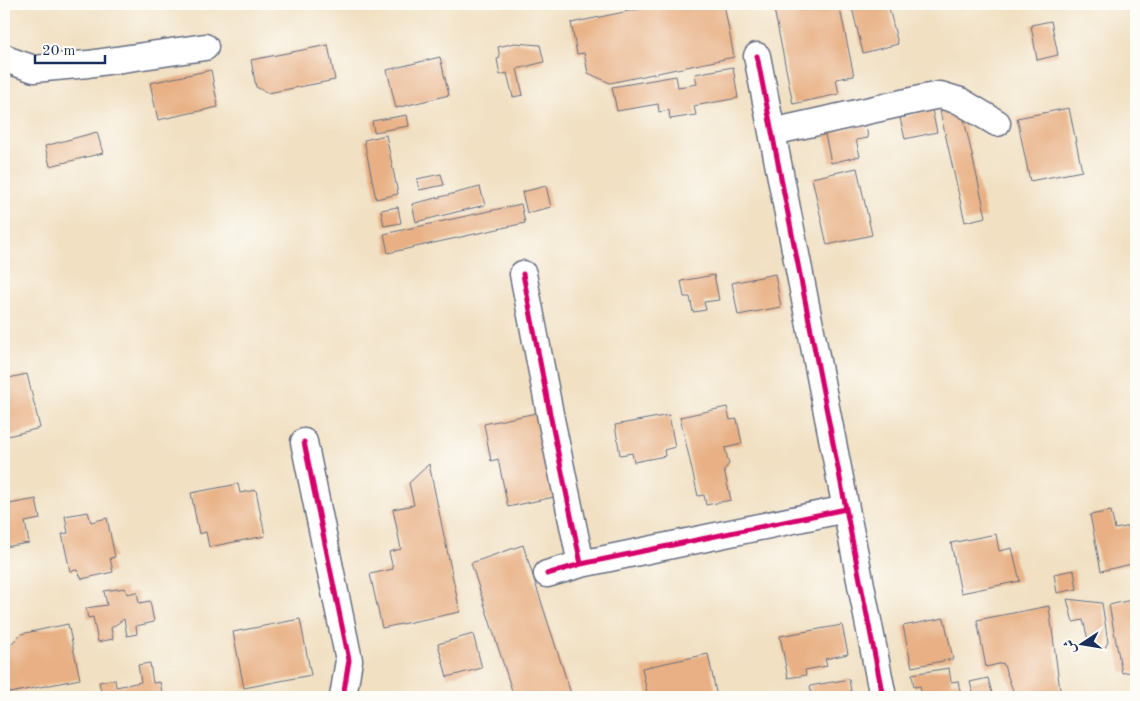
<svg xmlns="http://www.w3.org/2000/svg" width="1140" height="701" viewBox="0 0 1140 701" font-family="'Old Standard TT',Amiri,serif">
	<rect width="100%" height="100%" fill="#fdfcf7"/>
	<filter id="ink" filterUnits="userSpaceOnUse"><feTurbulence type="fractalNoise" baseFrequency=".02" numOctaves="2"/><feDisplacementMap in="SourceGraphic" scale="10" xChannelSelector="R" yChannelSelector="G"/><feConvolveMatrix kernelMatrix="1 2 1 2 8 2 1 2 1" color-interpolation-filters="sRGB"/></filter>
	<filter id="wash" filterUnits="userSpaceOnUse"><feTurbulence type="fractalNoise" baseFrequency=".0096" numOctaves="4" result="noise"/><feDisplacementMap in="SourceGraphic" scale="20" xChannelSelector="R" yChannelSelector="G"/><feGaussianBlur stdDeviation="1.12" result="paint"/><feColorMatrix in="noise" values="0 0 0 0 0 0 0 0 0 0 0 0 0 0 0 0 0 1.4 0 .05"/><feComposite in="paint" operator="in"/></filter>
	<g filter="url(#wash)">
		<rect width="100%" height="100%" fill="#f1e0c2"/>
		<g id="blocks">
			<path fill="#e8b084" d="M663,4H724L734,57L610,83L588,73L584,53L577,54L571,23Z
				M773,4H839L854,76L836,79L839,94L793,104Z
				M851,4H888L898,44L863,53Z
				M1051,21L1058,55L1037,60L1031,25Z
				M515,43L540,45L544,62L517,69L523,95L513,97L507,73L500,75L497,59L500,58L498,47Z
				M328,45L335,80L268,93L256,87L251,60Z
				M440,57L449,95L396,108L387,70Z
				M733,67L738,98L694,106L696,115L670,119L669,110L659,112L658,104L617,111L612,87L676,76L678,87L697,84L695,74Z
				M211,70L218,107L158,120L150,83Z
				M961,106L986,217L965,222L940,111Z
				M1069,108L1082,171L1030,181L1017,118Z
				M932,110L937,132L905,139L900,118Z
				M407,115L409,126L374,132L372,121Z
				M866,125L868,138L856,140L860,156L831,163L825,134Z
				M97,132L103,153L50,166L45,146Z
				M386,135L398,194L376,199L364,140Z
				M857,168L872,235L827,245L812,178Z
				M441,174L444,185L419,190L417,179Z
				M546,186L551,207L527,213L522,192Z
				M480,187L485,205L416,222L412,204Z
				M521,204L525,223L388,253L384,234Z
				M398,207L401,223L384,226L381,210Z
				M775,274L781,307L738,315L732,283Z
				M714,275L719,300L704,302L706,310L693,312L690,297H684L681,281Z
				M27,374L40,428L4,437V379Z
				M727,407L730,420L737,419L742,444L725,448L729,464L724,470L731,500L706,505L704,495L698,496L680,417Z
				M536,413L554,497L508,507L498,459L491,461L484,424Z
				M669,415L675,447L664,450L665,456L634,462L632,453L620,455L615,425Z
				M429,464L460,612L382,628L370,574L393,569L389,552L401,549L393,509L414,505L409,483Z
				M238,484L240,493L256,490L265,536L209,547L206,532L199,534L191,493Z
				M36,499L40,519L25,522L29,543L4,547V505Z
				M1111,511L1115,529L1136,525V563L1101,571L1090,515Z
				M88,512L91,522L107,518L115,557L110,558L113,572L82,579L77,570L70,571L62,534L68,533L65,516Z
				M996,534L999,551L1012,548L1020,581L961,593L951,543Z
				M523,545L572,697H514L471,563Z
				M1074,570L1077,589L1057,593L1054,574Z
				M125,588L127,594L137,592L139,603L150,601L154,622L136,626L137,634L127,636L124,619L111,628L113,639L98,642L93,617L88,618L86,608L107,605L104,591Z
				M1067,599L1102,603L1108,642L1105,648L1090,647L1083,620L1073,622Z
				M1136,599V671L1122,673L1109,605Z
				M1049,606L1060,690L1015,696L1003,663L986,667L977,620Z
				M944,618L953,659L912,667L903,626Z
				M300,619L311,675L244,688L233,632Z
				M68,624L80,679L10,693L4,666V651L21,634Z
				M842,625L848,654L825,659L827,666L805,670L806,675L788,678L780,636Z
				M473,634L482,668L447,677L438,644Z
				M708,654L717,697H648L642,668Z
				M150,663L153,683L160,682L163,697H102L99,682L115,679L116,687L141,682L138,665Z
				M949,668L951,682L958,681L961,696L954,697H922L920,686L914,687L912,674Z
				M988,678L993,697H974L970,682Z
				M849,679L852,697H812L810,686Z"/>
		</g>
	</g>
	<g filter="url(#ink)">
		<use href="#blocks" fill-opacity="0" stroke="#666d81" stroke-width="1"/>
		<g fill="none" stroke-linecap="round" stroke-linejoin="round">
			<defs>
				<path id="minor" d="M757,56L883,697
					M4,57L8,60L34,69L88,64L205,47
					M772,132L925,98L940,95L960,101L997,123
					M523,274L551,419L581,564
					M304,442L349,660L343,697
					M547,574L581,564L846,509"/>
			</defs>
			<use href="#minor" stroke="#666d81" stroke-width="29"/>
			<use href="#minor" stroke="#fff" stroke-width="26"/>
			<defs>
				<path id="cycleway" d="M757,56L883,697
					M523,274L551,419L581,564
					M304,442L349,660L343,697
					M547,574L581,564L846,509"/>
			</defs>
			<use href="#cycleway" stroke="#fdfcf7" stroke-width="8"/>
			<use href="#cycleway" stroke="#d6006c" stroke-width="5"/>
		</g>
	</g>
	<rect width="1140" height="701" fill="none" stroke="#fdfcf7" stroke-width="20"/>
	<g transform="translate(1082 644) rotate(258)" stroke="#fdfcf7" stroke-width="4" paint-order="stroke">
	<path d="M0-4L9 19L0 12L-9 19Z" fill="#1b2f5e"/>
	<text y="-8" font-size="14" font-weight="bold" text-anchor="middle" fill="#1b2f5e">ش</text>
	</g>
	<path d="M35 55v8h70v-8" fill="none" stroke="#1b2f5e" stroke-width="2.5"/>
	<text x="42" y="55" font-size="15" fill="#1b2f5e" stroke="#fdfcf7" stroke-width="4" paint-order="stroke">20 m</text>
</svg>
